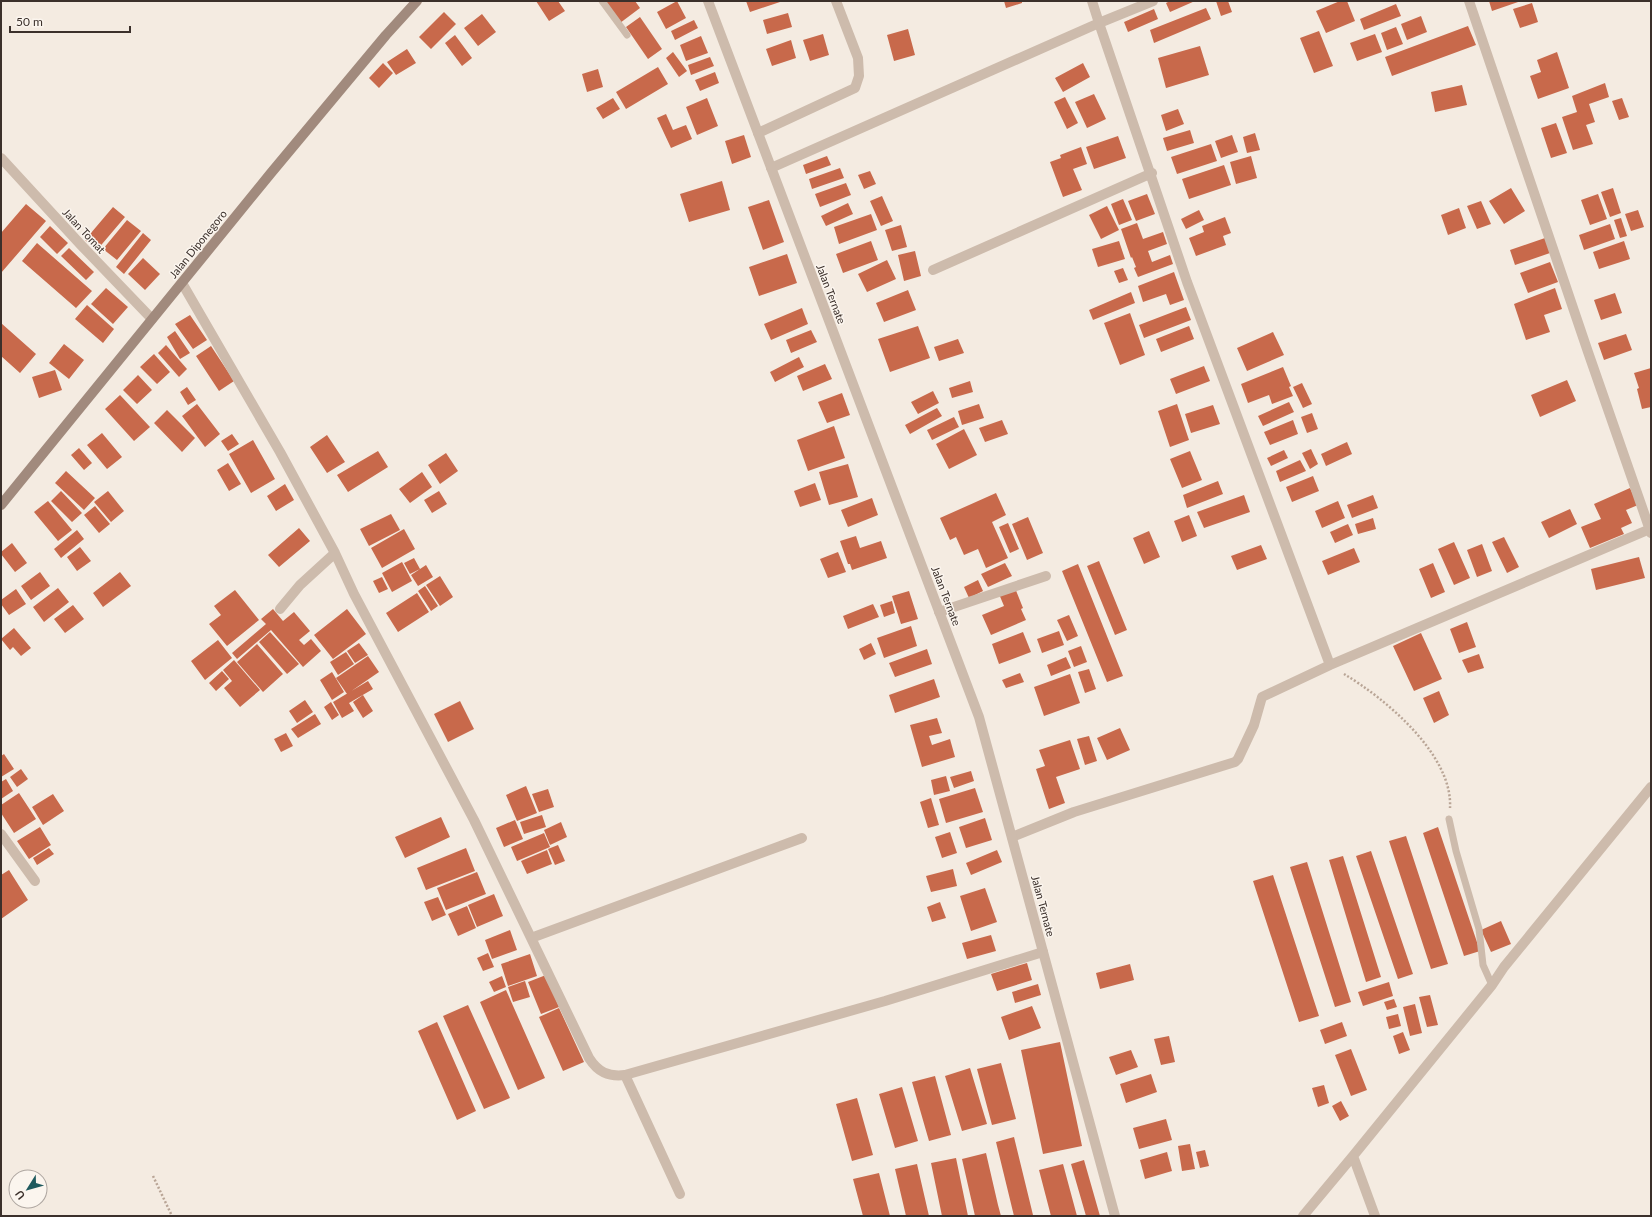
<svg xmlns="http://www.w3.org/2000/svg" width="1652" height="1217" viewBox="0 0 1652 1217" font-family="Lato,sans-serif">
	<rect width="100%" height="100%" fill="#f4ebe1"/>
	<path fill="#c8694b" d="M536,1H558L565,11L549,21Z
		M604,1H635L640,8L620,23Z
		M677,1L686,18L666,29L657,12Z
		M746,1H783L750,12Z
		M1004,1H1022V3L1006,8Z
		M1170,1H1195L1170,12L1166,3Z
		M1216,1H1228L1232,12L1221,16Z
		M1340,1H1347L1355,21L1326,33L1316,11Z
		M1489,1H1521L1492,11Z
		M1532,3L1538,22L1520,28L1513,9Z
		M1396,4L1401,16L1364,30L1360,19Z
		M1206,8L1211,19L1154,43L1150,30Z
		M1154,9L1158,19L1128,32L1124,22Z
		M444,12L456,24L431,49L419,37Z
		M788,13L792,27L767,34L763,20Z
		M482,14L496,32L478,46L464,28Z
		M1421,16L1427,32L1407,40L1401,24Z
		M640,17L662,49L648,59L626,27Z
		M694,20L698,28L675,40L671,31Z
		M1468,26L1476,45L1392,76L1385,57Z
		M1396,27L1403,44L1387,50L1381,33Z
		M908,29L915,55L894,61L887,35Z
		M1319,31L1333,66L1314,73L1300,38Z
		M823,34L829,55L810,61L803,40Z
		M1375,34L1382,52L1357,61L1350,43Z
		M455,35L472,58L462,66L445,43Z
		M701,36L708,53L686,61L680,45Z
		M791,40L796,58L772,66L766,49Z
		M1200,46L1209,75L1166,88L1158,58Z
		M407,49L416,63L396,75L387,62Z
		M673,52L687,71L679,77L666,58Z
		M1557,52L1569,88L1538,99L1530,76L1541,72L1537,60Z
		M710,57L714,66L691,75L688,65Z
		M383,63L393,73L379,88L369,78Z
		M1083,63L1090,77L1063,92L1055,78Z
		M658,67L668,84L626,109L616,92Z
		M598,69L603,87L587,92L582,74Z
		M715,72L719,83L700,91L695,80Z
		M1605,83L1609,97L1589,104L1595,122L1586,125L1593,144L1573,150L1562,117L1577,112L1572,96Z
		M1462,85L1467,105L1435,112L1431,92Z
		M1094,94L1106,119L1087,128L1075,102Z
		M1065,97L1078,123L1067,129L1054,102Z
		M613,98L620,109L603,119L596,108Z
		M707,98L718,126L697,135L686,107Z
		M1622,98L1629,117L1619,120L1612,101Z
		M1178,109L1184,124L1166,131L1161,115Z
		M666,114L673,130L686,125L692,139L671,148L657,118Z
		M1556,123L1567,153L1551,158L1541,128Z
		M1190,130L1194,143L1167,151L1163,138Z
		M1255,133L1260,150L1247,153L1243,137Z
		M744,135L751,157L732,164L725,141Z
		M1232,135L1238,152L1221,158L1215,141Z
		M1118,136L1126,158L1094,169L1086,147Z
		M1211,144L1217,161L1177,174L1171,157Z
		M1081,147L1087,164L1073,169L1082,190L1063,197L1050,162L1061,158L1060,155Z
		M827,156L831,165L806,174L803,165Z
		M1251,156L1257,178L1236,184L1230,162Z
		M1224,165L1231,185L1189,199L1182,179Z
		M840,168L844,178L812,189L809,179Z
		M870,171L876,184L864,189L858,175Z
		M722,181L730,210L689,222L680,194Z
		M846,183L851,195L820,207L815,194Z
		M1511,188L1525,211L1504,224L1489,201Z
		M1613,188L1621,213L1610,217L1601,192Z
		M1147,194L1155,214L1136,221L1128,201Z
		M1598,194L1607,219L1590,225L1581,200Z
		M882,196L893,221L881,226L870,201Z
		M1123,199L1132,220L1119,225L1111,204Z
		M769,200L784,242L763,250L748,207Z
		M1481,201L1491,224L1477,229L1467,206Z
		M848,203L853,214L826,226L821,216Z
		M26,204L46,221L1,273V233Z
		M1107,206L1119,230L1101,239L1089,215Z
		M113,207L125,217L97,250L85,240Z
		M1459,208L1466,228L1448,235L1441,215Z
		M1199,210L1204,220L1186,229L1181,219Z
		M1638,210L1644,227L1631,231L1625,214Z
		M871,214L877,230L839,244L834,227Z
		M1225,217L1231,233L1223,236L1226,245L1196,256L1189,238L1204,232L1202,226Z
		M1621,218L1627,236L1620,238L1614,220Z
		M127,220L141,231L117,260L103,249Z
		M1137,223L1143,239L1163,232L1167,244L1148,251L1152,262L1170,255L1173,264L1138,277L1134,268L1136,267L1132,257L1131,258L1121,229Z
		M1610,224L1615,239L1584,250L1579,235Z
		M901,225L907,247L892,251L885,230Z
		M50,226L68,243L57,254L40,237Z
		M143,233L151,240L124,274L116,267Z
		M1545,238L1550,253L1515,265L1510,250Z
		M871,241L878,260L843,273L836,254Z
		M1119,241L1125,259L1098,267L1092,249Z
		M1624,241L1630,259L1599,269L1593,252Z
		M37,243L92,291L76,308L22,261Z
		M69,248L94,272L86,280L61,256Z
		M915,251L921,276L904,281L898,255Z
		M787,254L797,283L759,296L749,267Z
		M143,258L160,274L145,290L128,274Z
		M887,260L896,279L867,292L858,274Z
		M1550,262L1558,282L1528,293L1520,273Z
		M1123,268L1128,280L1119,283L1114,271Z
		M1174,272L1184,300L1170,305L1166,294L1143,302L1138,286Z
		M106,288L128,307L113,324L91,304Z
		M1555,288L1562,309L1544,315L1550,332L1526,340L1514,304Z
		M908,290L916,310L884,322L876,303Z
		M1131,292L1135,303L1093,320L1089,310Z
		M1615,293L1622,313L1601,320L1594,300Z
		M87,305L114,329L103,343L75,319Z
		M1186,307L1191,320L1144,338L1139,325Z
		M802,308L808,324L771,340L764,324Z
		M1130,313L1145,355L1120,365L1104,323Z
		M190,315L207,340L193,349L175,324Z
		M1,323L36,354L20,373L1,356Z
		M918,326L930,358L890,372L878,339Z
		M1189,326L1194,339L1161,352L1156,339Z
		M811,330L817,342L791,353L786,340Z
		M175,331L190,353L180,359L167,337Z
		M1273,332L1284,355L1247,371L1237,348Z
		M1626,334L1632,350L1604,360L1598,343Z
		M958,339L964,353L939,361L934,347Z
		M64,344L84,360L69,379L49,363Z
		M166,345L187,369L179,377L158,353Z
		M211,346L234,381L219,391L196,356Z
		M154,354L170,372L157,384L140,367Z
		M799,357L804,367L775,382L770,372Z
		M825,364L832,379L803,391L797,376Z
		M1204,366L1210,381L1176,394L1170,379Z
		M1283,367L1291,386L1289,387L1293,396L1272,404L1269,395L1248,403L1241,384Z
		M1651,368V407L1642,409L1637,389L1639,388L1634,373Z
		M55,370L62,390L39,398L32,377Z
		M138,375L152,390L137,404L123,390Z
		M1567,380L1576,401L1540,417L1531,395Z
		M970,381L973,392L952,398L949,388Z
		M1302,383L1312,404L1303,408L1293,387Z
		M187,387L196,400L188,405L180,392Z
		M933,391L939,403L918,414L911,402Z
		M842,393L850,415L827,423L818,402Z
		M120,395L150,427L134,441L105,409Z
		M1289,402L1294,412L1263,426L1258,416Z
		M197,404L220,434L205,447L182,416Z
		M979,404L984,418L962,425L958,411Z
		M1177,404L1189,440L1170,447L1158,411Z
		M1213,405L1220,424L1191,433L1185,414Z
		M937,408L942,416L910,434L905,425Z
		M167,410L195,438L182,452L154,423Z
		M1312,413L1318,429L1307,433L1301,417Z
		M954,417L959,427L932,440L927,430Z
		M1002,420L1008,434L985,442L979,428Z
		M1293,420L1298,434L1270,445L1264,432Z
		M834,426L845,458L808,471L797,440Z
		M964,429L977,455L949,469L936,444Z
		M102,433L122,457L107,469L87,445Z
		M232,434L239,444L228,451L221,441Z
		M327,435L345,462L327,473L310,447Z
		M253,440L275,479L251,493L229,454Z
		M1347,442L1352,454L1326,466L1321,454Z
		M79,448L92,463L84,470L71,455Z
		M1311,449L1318,464L1310,469L1302,453Z
		M1284,450L1288,458L1271,466L1267,458Z
		M378,451L388,467L348,492L337,475Z
		M1190,451L1202,480L1182,488L1170,459Z
		M446,453L458,471L440,484L428,465Z
		M1300,460L1306,471L1280,482L1276,471Z
		M228,463L241,484L229,491L217,470Z
		M848,464L858,497L829,505L819,472Z
		M66,471L95,498L84,510L55,483Z
		M422,472L432,487L410,503L399,489Z
		M1313,476L1319,491L1292,502L1286,487Z
		M1218,481L1223,494L1187,508L1183,495Z
		M815,483L821,500L800,507L794,491Z
		M285,484L294,500L276,511L267,496Z
		M1630,488L1638,505L1626,510L1632,523L1621,528L1624,534L1590,548L1581,527L1601,519L1594,504Z
		M61,491L82,513L72,522L51,501Z
		M108,491L124,511L111,522L94,502Z
		M439,491L447,504L432,513L424,500Z
		M996,493L1006,515L992,522L1008,558L986,568L978,549L964,555L956,537L950,540L940,518Z
		M1244,495L1250,512L1204,528L1197,512Z
		M1373,495L1378,508L1352,518L1347,505Z
		M872,498L878,515L848,527L841,510Z
		M48,501L72,530L58,541L34,512Z
		M1338,501L1345,518L1322,528L1315,511Z
		M95,506L110,524L99,533L84,515Z
		M1570,509L1577,524L1549,538L1541,522Z
		M391,514L400,530L369,546L360,529Z
		M1189,515L1197,536L1182,542L1174,521Z
		M1028,517L1043,553L1027,560L1012,524Z
		M1373,518L1376,529L1358,534L1355,524Z
		M1008,523L1019,549L1010,553L999,527Z
		M1348,524L1353,535L1335,543L1330,532Z
		M299,528L310,541L279,567L268,555Z
		M404,529L415,549L382,568L371,548Z
		M77,530L84,539L61,558L54,549Z
		M1149,531L1160,557L1144,564L1133,538Z
		M856,536L860,548L881,541L887,558L852,570L850,564H848L840,541Z
		M1504,537L1519,567L1507,573L1492,542Z
		M1454,542L1470,578L1454,585L1438,549Z
		M12,543L27,563L15,572L1,554V552Z
		M1482,544L1492,571L1477,577L1467,550Z
		M1261,545L1267,559L1237,570L1231,556Z
		M80,547L91,561L77,571L67,557Z
		M1354,548L1360,562L1328,575L1322,561Z
		M838,552L846,572L828,578L820,559Z
		M1639,557L1645,578L1596,590L1591,569Z
		M414,558L420,569L410,574L404,563Z
		M1099,561L1127,630L1115,635L1087,566Z
		M402,562L412,581L392,592L382,573Z
		M1005,563L1012,576L988,587L981,574Z
		M1433,563L1445,592L1431,598L1419,569Z
		M1078,564L1123,676L1107,682L1062,571Z
		M426,565L433,577L418,586L411,575Z
		M40,572L50,586L31,600L21,586Z
		M120,572L131,586L103,607L93,593Z
		M440,576L453,597L440,606L426,585Z
		M382,577L388,589L379,593L373,581Z
		M978,580L983,591L969,598L964,587Z
		M425,586L438,606L431,611L418,591Z
		M58,588L69,602L44,622L33,607Z
		M1015,588L1023,608L1021,609L1026,620L991,635L982,615L1004,606L999,594Z
		M16,589L26,604L9,615L1,604V600Z
		M235,590L259,620L227,646L209,624L221,615L214,606Z
		M909,591L918,619L901,624L892,596Z
		M417,593L429,612L398,632L386,613Z
		M892,601L895,613L884,617L880,605Z
		M873,604L879,617L848,629L843,616Z
		M73,605L84,619L65,633L54,619Z
		M273,609L283,621L294,612L310,631L299,640L304,645L311,639L321,651L303,667L271,630L237,659L232,653L266,624L261,619Z
		M347,609L366,634L333,659L314,635Z
		M1069,615L1078,636L1067,641L1057,620Z
		M1467,622L1476,647L1459,653L1450,629Z
		M911,626L917,646L884,658L877,638Z
		M14,628L31,648L21,656L13,647L10,650L1,639Z
		M1059,631L1064,645L1042,653L1037,639Z
		M270,632L299,664L287,674L259,642Z
		M1023,632L1031,652L999,664L992,644Z
		M1421,633L1442,679L1414,691L1393,646Z
		M218,640L232,658L205,680L191,661Z
		M359,643L368,655L355,663L347,651Z
		M871,643L876,654L864,660L859,649Z
		M257,644L283,674L263,692L237,662Z
		M1081,646L1087,662L1074,667L1068,651Z
		M927,649L932,664L895,677L889,663Z
		M346,652L354,664L338,675L330,662Z
		M1479,654L1484,668L1468,673L1462,660Z
		M368,656L379,672L347,694L336,678Z
		M1066,657L1071,668L1051,676L1047,665Z
		M234,660L260,690L240,707L224,688L232,681L223,670Z
		M1089,669L1096,689L1085,693L1078,672Z
		M222,671L229,679L216,691L209,683Z
		M332,672L344,692L332,700L320,680Z
		M1020,673L1024,682L1006,688L1002,680Z
		M1070,674L1080,703L1044,716L1034,687Z
		M934,679L940,697L895,713L889,695Z
		M368,681L373,689L349,703L354,711L342,718L333,702Z
		M1439,691L1449,715L1434,723L1423,698Z
		M363,695L373,711L363,718L353,702Z
		M305,700L313,712L297,723L289,711Z
		M460,701L474,729L448,742L434,714Z
		M331,702L339,715L332,720L324,707Z
		M315,714L321,724L298,738L291,729Z
		M937,718L942,733L929,736L932,745L950,739L955,757L922,767L910,725Z
		M1120,728L1130,750L1107,760L1097,738Z
		M286,733L293,746L281,752L274,739Z
		M1089,736L1097,761L1085,765L1077,739Z
		M1070,740L1080,769L1056,777L1065,803L1049,809L1036,769L1045,766L1039,750Z
		M4,754L14,769L1,777V756Z
		M21,769L28,779L17,787L10,777Z
		M971,771L974,781L954,788L950,777Z
		M946,776L950,791L934,795L931,780Z
		M6,779L13,791L1,799V782Z
		M526,786L537,813L517,821L506,795Z
		M975,788L983,812L946,823L939,799Z
		M548,789L554,807L539,812L532,794Z
		M19,793L36,819L14,833L1,813V805Z
		M53,794L64,811L43,825L32,807Z
		M931,798L939,825L928,828L920,802Z
		M542,815L546,827L524,834L520,822Z
		M441,817L450,837L405,858L395,837Z
		M985,818L992,840L966,848L959,827Z
		M515,820L523,839L504,847L496,828Z
		M561,822L567,837L550,845L544,830Z
		M40,827L51,845L29,859L17,841Z
		M1438,827L1480,951L1464,956L1423,833Z
		M950,832L957,853L942,858L935,837Z
		M544,833L550,847L517,861L511,847Z
		M1406,836L1448,964L1431,969L1389,841Z
		M558,845L565,861L555,865L548,849Z
		M49,848L54,854L37,865L33,858Z
		M466,848L475,871L426,890L417,868Z
		M547,850L552,864L527,874L521,861Z
		M997,850L1002,862L971,875L966,863Z
		M1371,851L1413,974L1398,979L1356,856Z
		M1343,856L1381,977L1366,982L1329,860Z
		M1307,862L1351,1002L1335,1007L1290,867Z
		M953,869L957,886L931,892L926,876Z
		M9,870L28,900L1,919V875Z
		M477,872L486,894L446,910L437,888Z
		M1273,875L1319,1016L1299,1022L1253,881Z
		M985,888L997,922L971,931L960,896Z
		M494,894L503,916L477,927L468,905Z
		M438,897L446,915L432,921L424,902Z
		M940,902L946,918L932,922L927,907Z
		M467,906L476,928L458,936L448,914Z
		M1501,921L1511,944L1491,952L1481,930Z
		M510,930L517,950L492,959L485,940Z
		M991,935L996,951L967,959L962,943Z
		M488,953L494,967L483,971L477,958Z
		M530,954L537,976L508,986L501,964Z
		M1027,963L1032,980L997,991L991,974Z
		M1130,964L1134,980L1100,989L1096,973Z
		M546,975L559,1007L541,1014L528,982Z
		M502,976L506,987L494,992L489,982Z
		M525,981L530,997L513,1002L508,987Z
		M1389,982L1393,996L1363,1006L1358,992Z
		M1038,984L1041,995L1015,1003L1012,992Z
		M506,990L545,1078L518,1090L480,1002Z
		M1430,995L1438,1025L1427,1027L1419,997Z
		M1394,999L1397,1007L1387,1010L1384,1002Z
		M1415,1004L1422,1033L1410,1036L1403,1007Z
		M468,1005L510,1098L484,1109L443,1016Z
		M1032,1006L1041,1028L1009,1040L1001,1017Z
		M559,1008L584,1062L563,1071L539,1017Z
		M1398,1014L1401,1026L1389,1029L1386,1017Z
		M437,1022L476,1111L457,1120L418,1031Z
		M1342,1022L1347,1036L1325,1044L1320,1030Z
		M1403,1032L1410,1050L1399,1054L1393,1036Z
		M1169,1036L1175,1062L1161,1065L1154,1039Z
		M1060,1042L1082,1146L1043,1154L1021,1050Z
		M1351,1049L1367,1090L1351,1096L1335,1055Z
		M1131,1050L1138,1067L1116,1075L1109,1057Z
		M1001,1063L1016,1119L992,1125L977,1069Z
		M970,1068L987,1124L962,1131L945,1076Z
		M1151,1074L1157,1092L1126,1103L1120,1084Z
		M935,1076L951,1135L929,1141L912,1082Z
		M1324,1085L1329,1103L1318,1107L1312,1088Z
		M902,1087L918,1141L895,1148L879,1094Z
		M857,1098L873,1155L852,1161L836,1104Z
		M1341,1101L1349,1116L1340,1121L1332,1106Z
		M1166,1119L1172,1140L1139,1149L1133,1128Z
		M1014,1137L1033,1215L1028,1216H1014L996,1142Z
		M1190,1144L1195,1169L1182,1171L1178,1146Z
		M1205,1150L1209,1166L1200,1168L1196,1152Z
		M1167,1152L1172,1171L1145,1179L1140,1160Z
		M986,1153L998,1205L1001,1216H975L962,1159Z
		M956,1158L968,1216H942L931,1163Z
		M1084,1160L1100,1216H1086L1071,1164Z
		M917,1164L929,1216H906L895,1169Z
		M1063,1164L1077,1216H1051L1039,1170Z
		M879,1173L890,1216H863L853,1179Z"/>
	<g fill="none" stroke-linecap="round" stroke-linejoin="round">
		<path stroke="#b9a596" stroke-width="2.5" stroke-dasharray="2 2" stroke-linecap="butt" d="M1344,674C1386,699 1453,755 1450,808
			M153,1176L172,1216"/>
		<path stroke="#cdbbac" stroke-width="7" d="M602,1L627,35
			M1449,819L1456,851L1479,929L1483,965L1492,985"/>
		<path stroke="#cdbbac" stroke-width="10" d="M1469,1L1588,352L1651,533
			M758,133L855,88L859,76L858,58L836,1
			M1,158L81,245L152,319
			M771,168L1099,23L1092,1
			M933,270L1152,173
			M182,283L280,452L335,553L354,594L474,820L589,1058C598,1072 608,1077 625,1075L885,1001L1043,952
			M280,609L300,585L335,553
			M939,612L1046,576
			M1330,665L1650,529
			M1,834L35,881
			M1012,837L1074,812L1235,762L1238,759L1254,725L1262,697L1330,665L1187,282L1099,23L1153,1
			M531,938L802,838
			M625,1075L680,1194
			M1353,1156L1375,1216
			M1303,1216L1353,1156L1492,985L1504,967L1651,787"/>
		<path stroke="#cdbbac" stroke-width="10" d="M708,1L979,717L1115,1216"/>
		<path stroke="#a18a7d" stroke-width="10" d="M1,505L271,173L386,35L417,1"/>
	</g>
	<g text-anchor="middle" stroke-width="3" stroke-linejoin="round" paint-order="stroke">
		<g font-size="11" fill="#3b302b" stroke="#fbf5ee">
			<text transform="translate(84 231) rotate(47)" y="4">Jalan Tomat</text>
			<text transform="translate(198 244) rotate(-51)" y="4">Jalan Diponegoro</text>
			<text transform="translate(831 294) rotate(69)" y="4">Jalan Ternate</text>
			<text transform="translate(946 596) rotate(69)" y="4">Jalan Ternate</text>
			<text transform="translate(1043 906) rotate(75)" y="4">Jalan Ternate</text>
		</g>
	</g>
	<rect width="1652" height="1217" fill="none" stroke="#3b302b" stroke-width="4"/>
	<g transform="translate(28 1189) rotate(233)"><circle r="19" fill="#fbf5ee" stroke="#aea6a0"/>
	<path d="M0-3L7 15L0 10L-7 15Z" fill="#1f5a5e"/>
	<text y="-6" font-size="11" font-weight="bold" text-anchor="middle" fill="#3b302b">U</text>
	</g>
	<path d="M10 26v6h120v-6" fill="none" stroke="#3b302b" stroke-width="2"/>
	<text x="16" y="26" font-size="12" fill="#3b302b" stroke="#fbf5ee" stroke-width="3" paint-order="stroke">50 m</text>
</svg>
